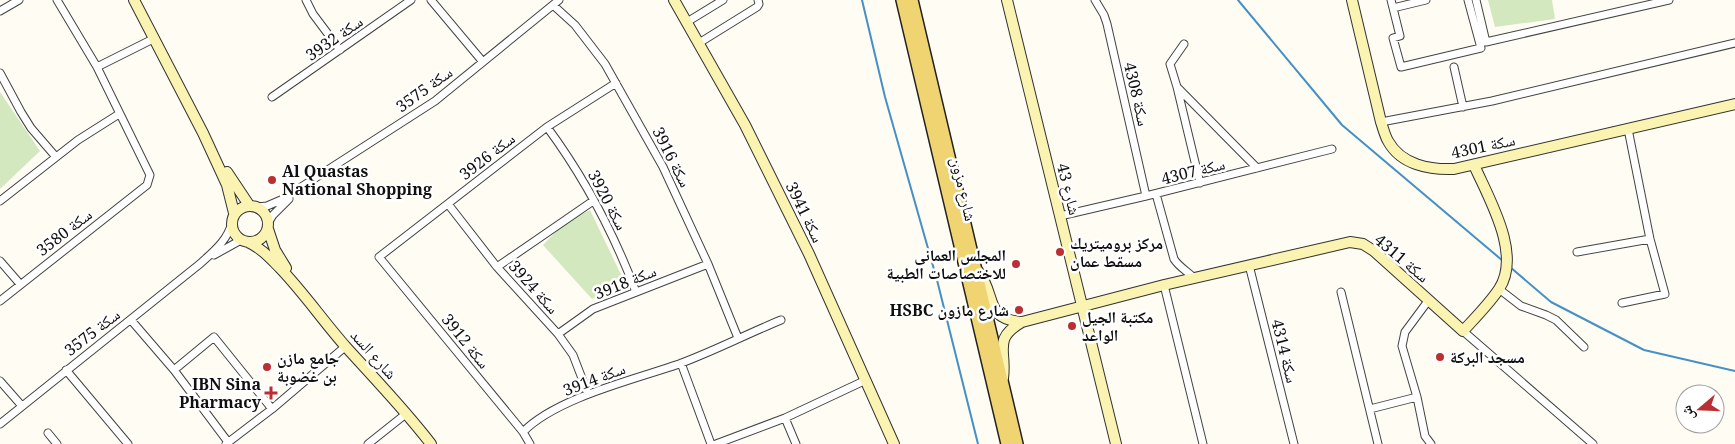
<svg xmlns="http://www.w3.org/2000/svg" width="1735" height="444" viewBox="0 0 1735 444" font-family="'Noto Serif','Noto Naskh Arabic',serif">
	<rect width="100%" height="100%" fill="#fefcf3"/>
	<path fill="#d3e8be" d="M1488,0H1552L1555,19L1495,27Z
		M0,92L40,151L0,189Z
		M590,210L625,283L592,299L543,245L564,223Z"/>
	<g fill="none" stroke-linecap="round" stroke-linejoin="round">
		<path stroke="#4590c6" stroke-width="2" d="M862,0L885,97L937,280L978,444
			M1238,0L1342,125L1503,261
			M1510,267L1551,302L1644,350L1735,371"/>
		<defs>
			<path id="street" d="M306,0L313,14L340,50
				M431,0L483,62
				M1095,0L1104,15L1107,24L1146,196
				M1391,0L1393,8L1426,0
				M1476,0L1486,42L1669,0
				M553,5L575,25L605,64L663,167L708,264L738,338
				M1393,8L1400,36L1393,38L1401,67L1481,48L1468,0
				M0,11L19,0
				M687,22L723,0
				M699,43L757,7L759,4L758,0
				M1184,44L1170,64L1177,87L1200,183
				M97,67L155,38
				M1454,67L1463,107
				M0,73L21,112L31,128L56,157
				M1178,88L1257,168
				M272,97L411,0
				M1381,122L1492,101L1735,43
				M547,127C584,177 614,234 636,292
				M1156,194L1174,259C1179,267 1187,271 1194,278
				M0,201L78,140L119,114
				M448,204L497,267L558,334L573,355L588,394
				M257,207L267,206L281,200L435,101L559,0
				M1060,216L1146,196L1332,149
				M268,223L273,215L289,199
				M1577,252L1650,239
				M214,255L241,240
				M0,261L20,284
				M1249,265L1294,444
				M497,267L593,201
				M1164,285L1203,444
				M1499,289L1521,306L1546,315L1556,320L1584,347
				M1341,292L1378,444
				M0,301L147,185L150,175L97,67L57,0
				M1428,301L1405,332L1402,346L1417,397L1425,436L1431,444
				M1622,303L1665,294L1650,239L1628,129
				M131,320L174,370L228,442
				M1463,331L1593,444
				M558,334L593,309L708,264
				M681,363L711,444
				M66,370L128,444
				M174,370L214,337L272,409
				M0,381L22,406
				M1370,409L1417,397
				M785,418L796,444
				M0,424L201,263C214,251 228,240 232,222
				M523,432C556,398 633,380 679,364C714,351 747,334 781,320
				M48,433L57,444
				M226,444L272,409L346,346
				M368,444L407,413
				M530,444L523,432L379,257L547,127L616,83
				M716,444L785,418L866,380"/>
			<path id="secondary" d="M134,0L203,133L227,185L234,213
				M674,0L745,125L809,254L894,444
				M1007,0L1116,444
				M1352,0L1381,122C1383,128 1385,136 1388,141C1401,165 1430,170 1454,169L1735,104
				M227,172L249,205
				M232 224a18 18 0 1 1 36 0a18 18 0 1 1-36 0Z
				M268,229L275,250L286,268
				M248,242C261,248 270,258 280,268C304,293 323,321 346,347C375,379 405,410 431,444
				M978,271C997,295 983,319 1022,322
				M1003,378C1007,351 992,339 1022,322L1164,285L1350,242L1363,244L1374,251L1463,331C1475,318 1489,304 1499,289C1522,254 1489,199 1474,165"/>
			<path id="primary" d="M902,0L1007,444
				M912,0L1017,444"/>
		</defs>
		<use href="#street" stroke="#434343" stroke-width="9"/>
		<use href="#secondary" stroke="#323232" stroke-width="12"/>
		<use href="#primary" stroke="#212121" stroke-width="14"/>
		<use href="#street" stroke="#fff" stroke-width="7"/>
		<use href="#secondary" stroke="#faf3b2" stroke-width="10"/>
		<use href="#primary" stroke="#f0d471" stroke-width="11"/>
	</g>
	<g fill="#b92f33" stroke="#fff" stroke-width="2">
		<circle cx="272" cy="180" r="5"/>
		<circle cx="1060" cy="252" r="5"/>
		<circle cx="1016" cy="264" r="5"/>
		<circle cx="1019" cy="310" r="5"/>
		<circle cx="1072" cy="326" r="5"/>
		<circle cx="1440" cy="357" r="5"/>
		<circle cx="267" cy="367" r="5"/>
		<path d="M268.5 385.5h5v5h5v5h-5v5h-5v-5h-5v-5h5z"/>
	</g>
	<g text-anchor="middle" stroke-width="5" stroke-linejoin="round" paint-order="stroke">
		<g font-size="16" fill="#101010" stroke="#fff">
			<text transform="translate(334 38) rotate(-35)" y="6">سكة 3932</text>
			<text transform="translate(424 89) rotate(-36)" y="6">سكة 3575</text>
			<text transform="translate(1137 94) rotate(77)" y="6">سكة 4308</text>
			<text transform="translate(1483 146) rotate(-12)" y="6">سكة 4301</text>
			<text transform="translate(487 156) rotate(-38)" y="6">سكة 3926</text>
			<text transform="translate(672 157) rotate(63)" y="6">سكة 3916</text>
			<text transform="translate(1193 171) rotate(-14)" y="6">سكة 4307</text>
			<text transform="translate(964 189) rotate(77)" y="6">شارع مزون</text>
			<text transform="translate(1069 189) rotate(76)" y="6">شارع 43</text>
			<text transform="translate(608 200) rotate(62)" y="6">سكة 3920</text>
			<text transform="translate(805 212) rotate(64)" y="6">سكة 3941</text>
			<text transform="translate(64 232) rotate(-38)" y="6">سكة 3580</text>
			<text transform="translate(1402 258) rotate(40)" y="6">سكة 4311</text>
			<text transform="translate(625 282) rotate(-22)" y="6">سكة 3918</text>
			<text transform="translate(534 287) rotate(48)" y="6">سكة 3924</text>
			<text transform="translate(92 332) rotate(-38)" y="6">سكة 3575</text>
			<text transform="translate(466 341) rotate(51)" y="6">سكة 3912</text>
			<text transform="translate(1285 351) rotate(76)" y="6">سكة 4314</text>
			<text transform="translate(374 354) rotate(48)" y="6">شارع السد</text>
			<text transform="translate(594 379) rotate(-21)" y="6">سكة 3914</text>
		</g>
		<g font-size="16" font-weight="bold" fill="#101010" stroke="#fff" text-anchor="start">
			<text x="282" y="177">Al Quastas<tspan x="282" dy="18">National Shopping</tspan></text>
			<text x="1070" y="249">مركز بروميتريك<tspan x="1070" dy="18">مسقط عمان</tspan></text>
			<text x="1006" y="261" text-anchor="end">المجلس العماني<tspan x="1006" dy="18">للاختصاصات الطبية</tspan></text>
			<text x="1009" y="316" text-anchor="end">HSBC شارع مازون</text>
			<text x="1082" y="323">مكتبة الجيل<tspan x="1082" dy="18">الواعد</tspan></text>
			<text x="1450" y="363">مسجد البركة</text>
			<text x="277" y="364">جامع مازن<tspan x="277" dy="18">بن غضوبة</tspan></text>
			<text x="261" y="390" text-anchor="end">IBN Sina<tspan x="261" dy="18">Pharmacy</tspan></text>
		</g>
	</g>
	<g transform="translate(1700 409) rotate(251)"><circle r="24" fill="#ffffff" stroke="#9f9f9f"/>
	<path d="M0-4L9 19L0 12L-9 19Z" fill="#b92f33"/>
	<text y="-8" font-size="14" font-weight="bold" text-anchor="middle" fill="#101010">ش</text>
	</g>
</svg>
